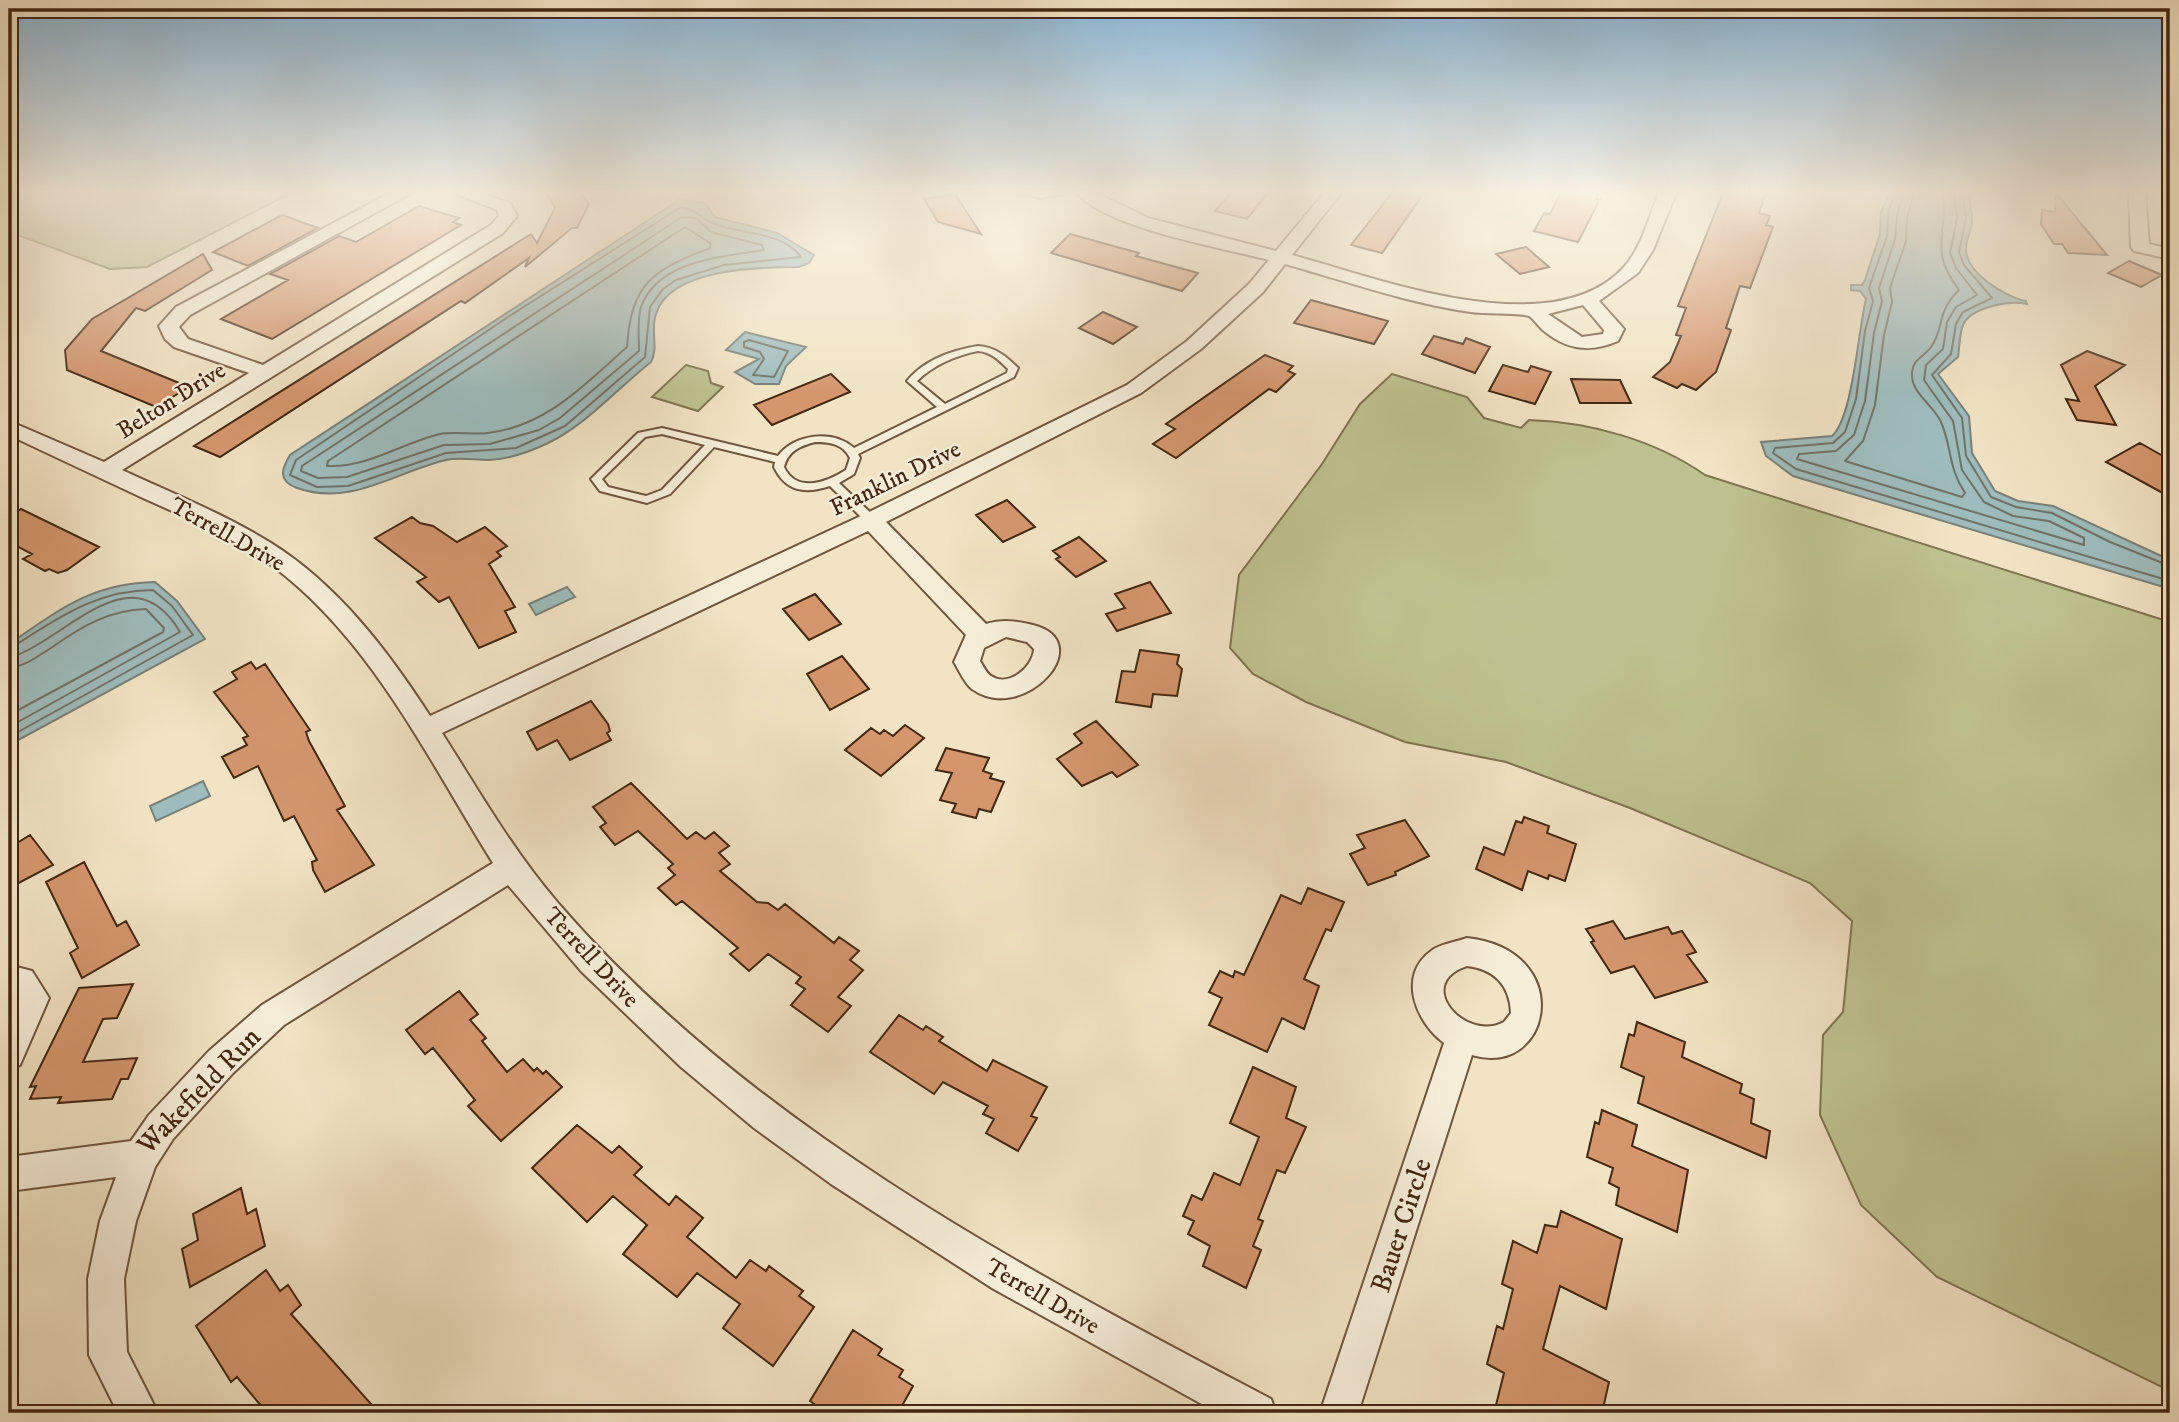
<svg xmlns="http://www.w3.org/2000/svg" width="2179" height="1422" viewBox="0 0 2179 1422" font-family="'IM FELL DW Pica',serif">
	<rect width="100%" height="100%" fill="#f1e3c4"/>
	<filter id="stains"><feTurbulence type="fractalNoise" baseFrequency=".00286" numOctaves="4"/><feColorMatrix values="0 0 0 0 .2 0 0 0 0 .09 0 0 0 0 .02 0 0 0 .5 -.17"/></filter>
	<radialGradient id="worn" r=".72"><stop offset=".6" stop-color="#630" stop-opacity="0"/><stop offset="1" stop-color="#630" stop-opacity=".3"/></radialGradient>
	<path fill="#bfc290" stroke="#807451" stroke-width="2" d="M9,193H291L147,267L110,269L15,234L9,228V220L13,216L9,214Z
		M686,365L708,371L711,383L723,387L698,411L652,397Z
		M1392,374L1467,397L1484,418L1521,428L1529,420C1590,422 1655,440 1705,475L2170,622V1391L1937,1277L1861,1205L1820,1115L1823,1035L1843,1012L1852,921L1810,883L1630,808L1506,762L1405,742L1306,702L1253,674L1230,648L1239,575L1322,464L1360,404Z"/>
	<path fill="#9ebcbd" stroke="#798079" stroke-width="2" d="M1890,193H1969C1969,203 1973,211 1972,221C1972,230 1966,239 1966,248C1965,273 2006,297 2026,301L2027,304C2011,300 1973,307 1964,323C1959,332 1960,346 1958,357L1938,374L1969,416L1972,453L1995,491L2018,501L2053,506L2170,560V589L1793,476L1766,456L1761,442L1832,436C1853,417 1858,331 1866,299L1860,291L1851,290V285H1862L1865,280L1880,234L1881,212Z
		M679,200L705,203L715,217L777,233L814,255L809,263L799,267C760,267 670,268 656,314C650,331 659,347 651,362C617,389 585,426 546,444C529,452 508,459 489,460C475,460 460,457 446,460C395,472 351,507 297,488C278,481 281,470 290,455Z
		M745,332L806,347L786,366L779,384H755L735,372L759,359L726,350Z
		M155,582L177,601L205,639L9,745V644C59,610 92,583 155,582Z
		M567,587L575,597L536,615L529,604Z
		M203,781L210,796L156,821L150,806Z"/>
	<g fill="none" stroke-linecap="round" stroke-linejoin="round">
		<path stroke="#707268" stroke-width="2" d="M1895,193L1888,213L1887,236L1869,288L1873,301L1865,331L1856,399L1845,432L1833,443L1775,448L1773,453L1796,469L2170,581
			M1904,193L1897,215L1895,239L1879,288L1882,301L1874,333L1865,401L1854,435L1836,451L1799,454L1797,459L2084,545V538L2049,521L2013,516L1984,502L1962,470L1953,421L1924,380L1926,365L1943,349L1947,322L1956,307L1977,295L1956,268L1950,253L1957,218L1954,193
			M1914,193L1907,217L1906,241L1890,288L1892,302L1884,335L1875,405L1863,441L1845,461L1962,497L1965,493C1948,468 1952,447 1941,422C1933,404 1910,393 1912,372C1913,359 1925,356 1931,347C1945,328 1935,314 1959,290C1928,249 1948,238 1943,193
			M1962,193L1966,218L1959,252L1964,265L1992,298L1963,312L1956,324L1951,354L1932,375L1962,418L1966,456L1991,497L2016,507L2052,513L2110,542L2170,566
			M681,207C697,209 701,219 715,224C742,235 782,231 801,257L724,265L676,280L663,289L650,307L645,357L565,426L516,448L446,453L348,486L317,487L290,475L296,460L508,317Z
			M682,217L696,218L711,232L762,245L764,250C722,257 658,260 641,307C637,320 639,338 639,351L560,418L539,430L490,444L444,445L347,477L318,478L301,471L302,466Z
			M685,227L710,243V248C653,270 631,283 627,347C585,384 547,426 488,433C472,435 455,431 440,434C402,443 367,468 327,466L328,461Z
			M749,340L788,351L774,377L753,375L764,359L760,352L744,347V342Z
			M9,649C57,619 95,590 153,590L172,606L193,635L9,737
			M9,658C66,641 131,549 180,632L9,727
			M9,668C27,666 39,655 54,646C82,626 110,610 146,609L164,628L163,632L9,715"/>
	</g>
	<path fill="#d5966e" stroke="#422712" stroke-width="2" d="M546,193H581L589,204L577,228H572L525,267L529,258L465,303L461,301L220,457L194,446L531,234L537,243L555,208Z
		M1231,193H1268L1247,219L1215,211Z
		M1392,193H1424L1382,253L1351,245Z
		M1561,193H1599L1596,199H1600L1578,242L1534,231L1544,213L1550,214Z
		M1723,193H1766L1759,213L1770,216L1766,225L1773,227L1750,288L1740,286L1726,328L1731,330L1716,372L1696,390L1682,384L1677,388L1653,377L1670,362L1681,336L1676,335L1686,308L1678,306Z
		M2056,193L2107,255L2068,253L2062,244H2054L2041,224L2042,210L2055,212Z
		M955,194L981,234L938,222L924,199Z
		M419,206L459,218L453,222L461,225L272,339L221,319L288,280L270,274L339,236L356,242Z
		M282,215L318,228L248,266L213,252Z
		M1070,234L1139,253L1136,256L1198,273L1182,291L1051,253Z
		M1526,247L1549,267L1520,274L1496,254Z
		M203,254L212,270L145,311L136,308L101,351L189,387L156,407L67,370L65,350L92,319Z
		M2129,261L2162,275L2141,287L2108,273Z
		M1311,300L1388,321L1374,344L1294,323Z
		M1103,312L1137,327L1113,344L1079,328Z
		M1434,336L1463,344L1466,338L1490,347L1475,373L1422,354Z
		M2087,351L2125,365L2095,386L2116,425L2077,420L2066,399L2079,401L2061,365Z
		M1265,355L1293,366L1288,371L1295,374L1276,392L1269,389L1176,458L1153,444L1175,429L1166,424Z
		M1503,365L1528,372L1531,366L1551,372L1535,404L1489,391Z
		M831,374L850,392L772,425L754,405Z
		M1571,379L1620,380L1631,403H1580Z
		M2140,443L2170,460V497L2106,462Z
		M1007,500L1035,527L1003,542L976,515Z
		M21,509L99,547L67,570L58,573L49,569L45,571L23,559L32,554L9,542V517Z
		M412,517L420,523L433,526L457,542L485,527L507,546L497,552L501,556L489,564L515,607L505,611L516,632L479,648L449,597L439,602L417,582L426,577L375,538Z
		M1079,537L1106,561L1076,577L1056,559L1060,557L1053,551Z
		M1150,582L1171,613L1117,631L1106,614L1125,608L1115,594Z
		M815,594L841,624L809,640L783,609Z
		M1140,650L1179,655L1177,664L1182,669L1177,696L1153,694L1151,707L1116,702L1122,671L1135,672Z
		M842,656L869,689L830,710L807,674Z
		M251,662L256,669L265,664L310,730L306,732L309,741L345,806L337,810L374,865L325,892L313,870L312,862L317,860L294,816L284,821L258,766L234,778L222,757L247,745L243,738L248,736L214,692L237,679L232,672Z
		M591,701L608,724L610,731L607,733L611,740L570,760L557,740L537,750L527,732Z
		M1096,721L1138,765L1117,777L1112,772L1082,786L1057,759L1082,743L1074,734Z
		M905,725L924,738L881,776L845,750L871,728L880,734L884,730L893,736Z
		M946,748L989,758L983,771L992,774L990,778L1004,782L991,812L979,809L976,818L952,812L956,804L940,800L952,773L936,770Z
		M631,783L687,839L696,832L705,839L714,832L729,846L719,853L730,864L720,871L757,902L768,903L778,910L785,904L834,943L839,937L859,951L850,960L863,970L838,997L851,1006L828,1032L791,1005L805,989L796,983L801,977L768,954L749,971L730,954L738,948L682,901L676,905L658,888L675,875L668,868L673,864L638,831L615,845L600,827L606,823L593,807Z
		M1524,817L1549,826L1547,833L1576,844L1565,881L1549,875L1548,879L1528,871L1522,890L1476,869L1484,847L1504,855L1516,821L1522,823Z
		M1405,820L1429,856L1395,872L1396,875L1368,885L1350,854L1365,848L1357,835Z
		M30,835L53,865L9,888V848Z
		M84,862L117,926L126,921L139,945L82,978L70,953L78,948L46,882Z
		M1308,888L1344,902L1331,931L1326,929L1304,979L1319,986L1304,1029L1282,1018L1267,1052L1209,1025L1222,998L1209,992L1220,971L1233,977L1235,971L1244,975L1281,895L1301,904Z
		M1613,921L1625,939L1668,927L1672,934L1682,931L1696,952L1687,955L1707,982L1655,998L1634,966L1611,973L1591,942L1594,941L1586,929Z
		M133,984L117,1018L103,1019L83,1062L137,1058L128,1079H121L112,1099L58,1103L61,1097L30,1099L36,1086L30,1087L79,988Z
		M459,991L478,1014L470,1020L486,1038L482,1041L507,1072L523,1059L534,1071L537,1068L543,1074L546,1071L562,1087L501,1141L468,1106L475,1100L433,1048L425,1054L406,1030Z
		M899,1015L923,1030L926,1026L943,1037L939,1041L987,1071L993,1060L1047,1087L1031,1116L1037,1118L1018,1151L986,1133L994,1119L983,1114L988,1106L943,1082L934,1094L870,1052Z
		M1637,1022L1685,1042L1682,1057L1742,1084L1740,1093L1754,1099L1751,1123L1770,1131L1766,1158L1638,1103L1644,1077L1621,1067L1629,1034L1634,1036Z
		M1253,1067L1296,1087L1286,1118L1306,1127L1285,1173L1277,1170L1258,1219L1263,1221L1253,1246L1261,1250L1246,1288L1203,1266L1210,1246L1188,1234L1194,1221L1183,1216L1192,1195L1202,1200L1214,1173L1240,1185L1259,1137L1230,1123Z
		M1602,1110L1637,1125L1632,1146L1688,1170L1677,1232L1616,1205L1619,1188L1609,1183L1613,1168L1587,1157L1595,1122L1599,1124Z
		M577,1125L612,1153L619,1146L642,1167L634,1175L669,1205L676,1196L703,1218L687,1237L736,1278L750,1260L766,1271L769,1266L803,1291L799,1296L814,1307L773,1366L723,1328L740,1304L697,1273L677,1297L623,1254L647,1225L613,1196L587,1222L532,1168Z
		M241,1188L247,1214L256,1209L265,1246L190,1287L182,1249L198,1240L193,1214Z
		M1561,1211L1622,1239L1606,1309L1560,1286L1543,1349L1609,1382L1602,1413H1494L1504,1373L1487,1364L1497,1326L1503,1329L1513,1289L1502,1284L1513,1241L1537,1253L1545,1225L1557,1227Z
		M266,1270L280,1291L288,1285L301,1305L291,1314L379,1413H267L237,1377L231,1382L196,1326Z
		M853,1330L882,1349L878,1355L903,1370L899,1377L913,1386L898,1413H827L810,1401Z"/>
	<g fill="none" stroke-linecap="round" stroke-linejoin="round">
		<defs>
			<path id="service" d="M1017,193H1067L1042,198Z
				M978,346C995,347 1006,356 1018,368L1014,377L858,454L860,458L854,474L839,483L875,517L876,520L875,523H867L830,486C805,494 786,492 774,467L775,462L714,447L670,494L647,503L600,491L591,479L638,433L662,428L778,456C794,434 833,429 854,448L937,407L907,381C924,360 953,350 978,346ZM978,351C991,352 999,360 1008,369L1007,373L945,404L917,381C933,365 957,355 978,351ZM662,434L705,445L662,490L646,496L608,487L602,479L645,437ZM815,442C830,442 843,444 850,458L846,470C826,483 796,493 784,467C788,451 800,446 815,442Z"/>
			<path id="minor" d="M390,193H411L190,315L179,327L188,339L263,365L491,225L499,216L497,210L454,193H480L510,203L517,216L503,233L122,470C172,493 224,514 271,543C338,585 388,651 430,716L863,515L1127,385L1187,341L1249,284L1269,260C1223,248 1106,228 1077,193H1096L1148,218L1276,251L1324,193H1341L1292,255C1378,278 1553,347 1625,266C1642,246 1649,217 1659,193H1676L1653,250L1638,273L1599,301L1624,329L1618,341C1591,353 1567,350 1544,331C1539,327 1534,319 1529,316C1523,313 1481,314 1471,312C1407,303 1346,281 1285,264L1263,292L1201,349L1141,393L886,522L986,624C1003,619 1016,621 1033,625C1100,642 1023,726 972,689C965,684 959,670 954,662L966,635L868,531L442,733C479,791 513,851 558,903C749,1124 1016,1265 1271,1399L1276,1413H1218L992,1288L831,1184L754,1128L681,1067L581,971L508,885L284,1025L233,1073L173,1139L155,1167L136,1221L124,1279L127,1352L158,1413H118L89,1355L88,1279L100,1221L116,1177L9,1191V1157L131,1141L149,1115L209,1051L262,1005L493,863C429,761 373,642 274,567C234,538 188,518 143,498C98,477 53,456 9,435V421L104,462L249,373L174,347L165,339L159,326L176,307ZM1583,305L1604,330L1603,334L1582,337L1548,314ZM1006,637L1027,642L1034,649C1033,667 1009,688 991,676C986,673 983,665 980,661L984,648Z
				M2129,193H2145L2149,244L2170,249V259L2134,251L2131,247Z
				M1467,938C1577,950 1552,1079 1472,1055L1358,1413H1320L1444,1043C1416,1022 1397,976 1431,951C1440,944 1456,942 1467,938ZM1467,966C1494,969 1510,985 1511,1013L1504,1022C1466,1043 1412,984 1467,966Z
				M9,965L32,971L49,998L20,1065L9,1069V1017L16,1000L9,993Z"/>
		</defs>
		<use href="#service" stroke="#6e563e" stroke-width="4"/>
		<use href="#minor" stroke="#6e563e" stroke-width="4"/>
		<use href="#service" fill="#f6edd9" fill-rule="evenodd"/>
		<use href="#minor" fill="#f6edd9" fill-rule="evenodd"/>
	</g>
	<linearGradient id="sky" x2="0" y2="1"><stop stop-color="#8ab7d7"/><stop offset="0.49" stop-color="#f9f2e4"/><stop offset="1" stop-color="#f9f2e4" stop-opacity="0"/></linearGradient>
	<rect width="2179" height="392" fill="url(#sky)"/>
	<g text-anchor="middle" stroke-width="5" stroke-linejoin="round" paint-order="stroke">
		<g font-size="24" fill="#422712" stroke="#f6edd9">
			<text transform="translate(171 400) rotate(-32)" y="8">Belton Drive</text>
			<text transform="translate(895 478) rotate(-26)" y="8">Franklin Drive</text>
			<text transform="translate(228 534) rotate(29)" y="8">Terrell Drive</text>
			<text transform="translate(592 957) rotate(47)" y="8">Terrell Drive</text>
			<text transform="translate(1043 1296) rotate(30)" y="8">Terrell Drive</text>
		</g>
		<g font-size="28" fill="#422712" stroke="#f6edd9">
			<text transform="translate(198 1090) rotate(-46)" y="10">Wakefield Run</text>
			<text transform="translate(1400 1225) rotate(-72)" y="10">Bauer Circle</text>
		</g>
	</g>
	<rect width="2179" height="1422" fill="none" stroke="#f1e3c4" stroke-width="35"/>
	<rect x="10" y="10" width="2158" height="1401" fill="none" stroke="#422712" stroke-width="3.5"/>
	<rect x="18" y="18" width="2144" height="1387" fill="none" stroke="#422712" stroke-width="2"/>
	<rect width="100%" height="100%" filter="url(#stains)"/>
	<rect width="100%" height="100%" fill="url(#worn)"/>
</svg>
